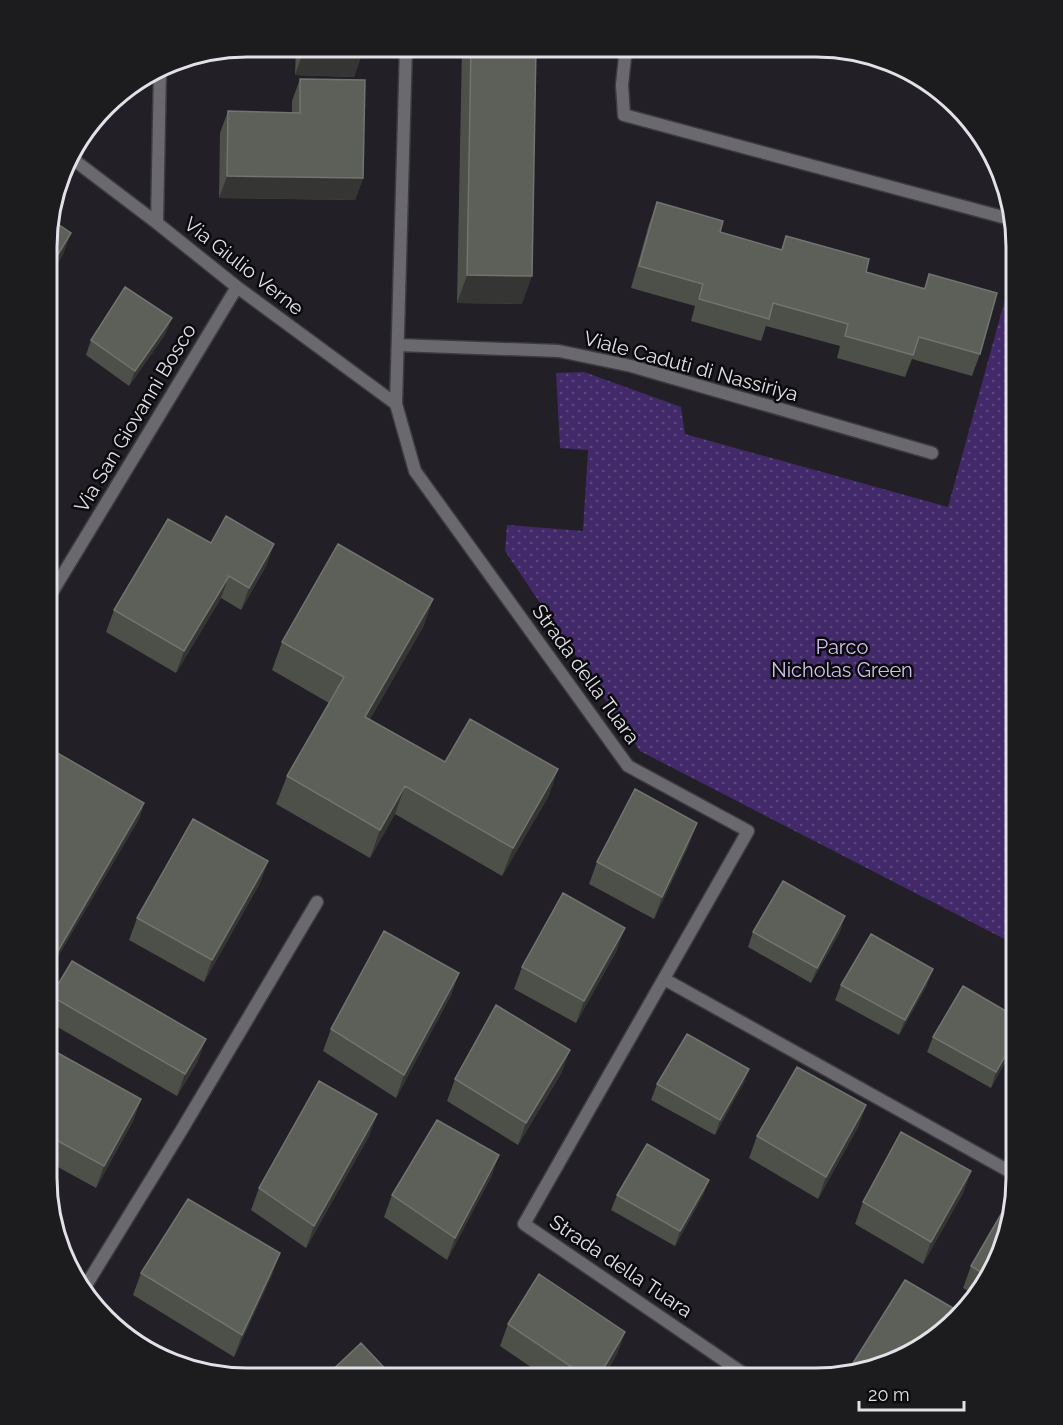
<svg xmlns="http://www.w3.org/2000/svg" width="1063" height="1425" viewBox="0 0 1063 1425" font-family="Raleway,sans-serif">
	<defs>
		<pattern id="grass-dots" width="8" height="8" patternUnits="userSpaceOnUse" patternTransform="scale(1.5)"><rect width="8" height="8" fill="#422969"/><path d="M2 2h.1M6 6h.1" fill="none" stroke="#5d487e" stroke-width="1.8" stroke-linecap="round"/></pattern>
	</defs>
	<rect width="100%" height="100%" fill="#221f27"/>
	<path fill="url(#grass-dots)" d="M1016,259V945L640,751L505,551L507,525L583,531L588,450L560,448L556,373L584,372L681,407L685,434L948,507Z"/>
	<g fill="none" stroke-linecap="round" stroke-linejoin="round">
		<defs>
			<path id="minor" d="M406,47L396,404L415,471L628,766L748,831L524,1224L750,1378
				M626,48L622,85L624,115L1010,219
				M70,157L157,223L237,287L396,404
				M157,223L160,70
				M398,345L559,351L631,366L932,453
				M48,599L237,287
				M664,979L1016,1175
				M85,1287L181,1131L317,902"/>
		</defs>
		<use href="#minor" stroke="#3d3a42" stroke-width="15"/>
		<use href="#minor" stroke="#6a696d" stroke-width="12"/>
	</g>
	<path fill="#4c5048" d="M296,47H364L354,77L295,75Z
		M462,47H536L522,304L457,303Z
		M808,48H825L824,53Z
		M898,71L937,88L897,76Z
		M300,79L363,178L355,200L219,198L220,133L228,111L292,113V101Z
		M657,202L720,232L781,250L786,236L866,272L924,288L929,274L980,354L972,376L912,359L905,377L837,358L840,346L766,326L761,341L691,321L695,306L631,288L649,224Z
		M166,333L129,386L86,355L91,340Z
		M211,543L274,544L266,566L241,610L221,598L176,673L106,632L114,610Z
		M433,599L423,627L370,719L445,762L558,769L548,797L502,876L395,814L370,858L276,804L287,776L329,703L272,670L282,642Z
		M47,747L144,803L139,819L47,975Z
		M689,845L654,919L589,884L597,862Z
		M268,861L260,883L204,982L129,940L137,918Z
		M753,932H840L811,983L748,947Z
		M617,950L576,1023L514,989L522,967Z
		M459,973L451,995L396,1098L323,1051L331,1029Z
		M841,985H927L899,1035L835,1000Z
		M51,996L198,1061L177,1096L47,1021V1008Z
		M933,1037L1016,1042L991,1088L927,1052Z
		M47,1047L141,1099L133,1121L96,1188L47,1161Z
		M749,1069L743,1084L715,1135L651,1100L657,1084Z
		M562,1072L518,1145L447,1101L455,1079Z
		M866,1105L858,1127L818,1199L749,1158L757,1136Z
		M377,1114L369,1136L306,1248L251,1210L259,1188Z
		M499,1155L491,1177L447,1260L384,1217L392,1195Z
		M971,1171L963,1193L923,1264L855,1224L863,1202Z
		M709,1180L703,1195L675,1246L611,1210L617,1195Z
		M1016,1192L983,1290L976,1296L963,1288L971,1266Z
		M141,1273L272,1275L234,1357L133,1295Z
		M508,1324L625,1332L617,1354L603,1378H547L500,1346Z"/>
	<path fill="#353634" d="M305,47L364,49L354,77L295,75Z
		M227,176L363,178L355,200L219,198Z
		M71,233L63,255L48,279V271Z
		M467,275L532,276L522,304L457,303Z
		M172,318L166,333L129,386L135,371Z
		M274,544L266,566L241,610L249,588Z
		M229,576L221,598L176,673L184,651Z
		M433,599L423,627L355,745L365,717Z
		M558,769L548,797L502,876L513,848Z
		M405,786L395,814L370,858L380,830Z
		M144,803L139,819L47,975L51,963Z
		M697,823L689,845L654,919L662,897Z
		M268,861L260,883L204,982L212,960Z
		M845,916L840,932L811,983L817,968Z
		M625,928L617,950L576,1023L584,1001Z
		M933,969L927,985L899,1035L905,1020Z
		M459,973L451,995L396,1098L404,1075Z
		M1016,1037V1042L991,1088L996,1072Z
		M206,1039L198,1061L177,1096L185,1074Z
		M570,1050L562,1072L518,1145L526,1123Z
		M749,1069L743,1084L715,1135L720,1120Z
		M141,1099L133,1121L96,1188L104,1166Z
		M866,1105L858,1127L818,1199L826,1177Z
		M377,1114L369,1136L306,1248L314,1226Z
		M499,1155L491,1177L447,1260L455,1238Z
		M971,1171L963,1193L923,1264L931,1242Z
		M709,1180L703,1195L675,1246L680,1231Z
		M280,1253L272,1275L234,1357L242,1335Z
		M625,1332L617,1354L603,1378H598Z"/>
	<path fill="#5c6059" stroke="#71746f" stroke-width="1.5" d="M305,47H364V49Z
		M471,47H536L532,276L467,275Z
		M300,79L365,80L363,178L227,176L228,111L300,113Z
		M657,202L723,221L720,232L782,250L786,236L869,259L866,272L925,289L929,274L997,293L980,354L919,337L913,355L845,336L848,324L773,303L769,319L699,299L703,284L639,266Z
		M49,218L71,233L48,271V220Z
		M125,287L172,318L135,371L91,340Z
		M226,516L274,544L249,588L229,576L184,651L114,610L168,519L211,543Z
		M338,544L433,599L365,717L445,762L470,719L558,769L513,848L405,786L380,830L287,776L344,677L282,642Z
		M47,747L144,803L51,963L47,961Z
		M635,789L697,823L662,897L597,862Z
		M193,819L268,861L212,960L137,918Z
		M783,881L845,916L817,968L753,932Z
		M563,893L625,928L584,1001L522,967Z
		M384,931L459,973L404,1075L331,1029Z
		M871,934L933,969L905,1020L841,985Z
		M72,961L206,1039L185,1074L51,996Z
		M963,986L1016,1017V1037L996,1072L933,1037Z
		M496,1005L570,1050L526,1123L455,1079Z
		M687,1034L749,1069L720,1120L657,1084Z
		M47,1047L141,1099L104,1166L47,1135Z
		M797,1067L866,1105L826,1177L757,1136Z
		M319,1081L377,1114L314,1226L259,1188Z
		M437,1120L499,1155L455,1238L392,1195Z
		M901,1132L971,1171L931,1242L863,1202Z
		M647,1144L709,1180L680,1231L617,1195Z
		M1015,1190L1016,1192L987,1276L971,1266Z
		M188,1199L280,1253L242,1335L141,1273Z
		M539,1274L625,1332L598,1378H588L508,1324Z
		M905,1280L958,1311L905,1358L848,1371Z
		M361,1343L393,1377H325Z
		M432,1370L439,1377H425Z"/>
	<g text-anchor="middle" stroke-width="5" stroke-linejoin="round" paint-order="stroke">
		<g font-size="20" fill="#e2e1e7" stroke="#0b0a0d">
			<text transform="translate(244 266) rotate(38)" y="7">Via Giulio Verne</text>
			<text transform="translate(691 366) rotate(15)" y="7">Viale Caduti di Nassiriya</text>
			<text transform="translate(135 418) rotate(-59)" y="7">Via San Giovanni Bosco</text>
			<text transform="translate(586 674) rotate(54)" y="7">Strada della Tuara</text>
			<text transform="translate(621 1266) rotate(34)" y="7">Strada della Tuara</text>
		</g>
		<g font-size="20" fill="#d0c2ee" stroke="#0b0a0d">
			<text x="842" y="654">Parco<tspan x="842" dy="23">Nicholas Green</tspan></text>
		</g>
	</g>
	<path d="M0 0H1063V1425H0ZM247 57H816A190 190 0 0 1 1006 247V1178A190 190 0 0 1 816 1368H247A190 190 0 0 1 57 1178V247A190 190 0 0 1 247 57Z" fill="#1c1b1e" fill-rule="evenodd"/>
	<path fill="none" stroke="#e2e1e7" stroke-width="3" d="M247 57H816A190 190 0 0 1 1006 247V1178A190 190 0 0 1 816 1368H247A190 190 0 0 1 57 1178V247A190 190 0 0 1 247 57Z"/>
	<path d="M859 1401v9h105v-9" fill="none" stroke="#e2e1e7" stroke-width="3"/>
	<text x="868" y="1401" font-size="18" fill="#e2e1e7" stroke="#0b0a0d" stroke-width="4.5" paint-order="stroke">20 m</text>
</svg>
